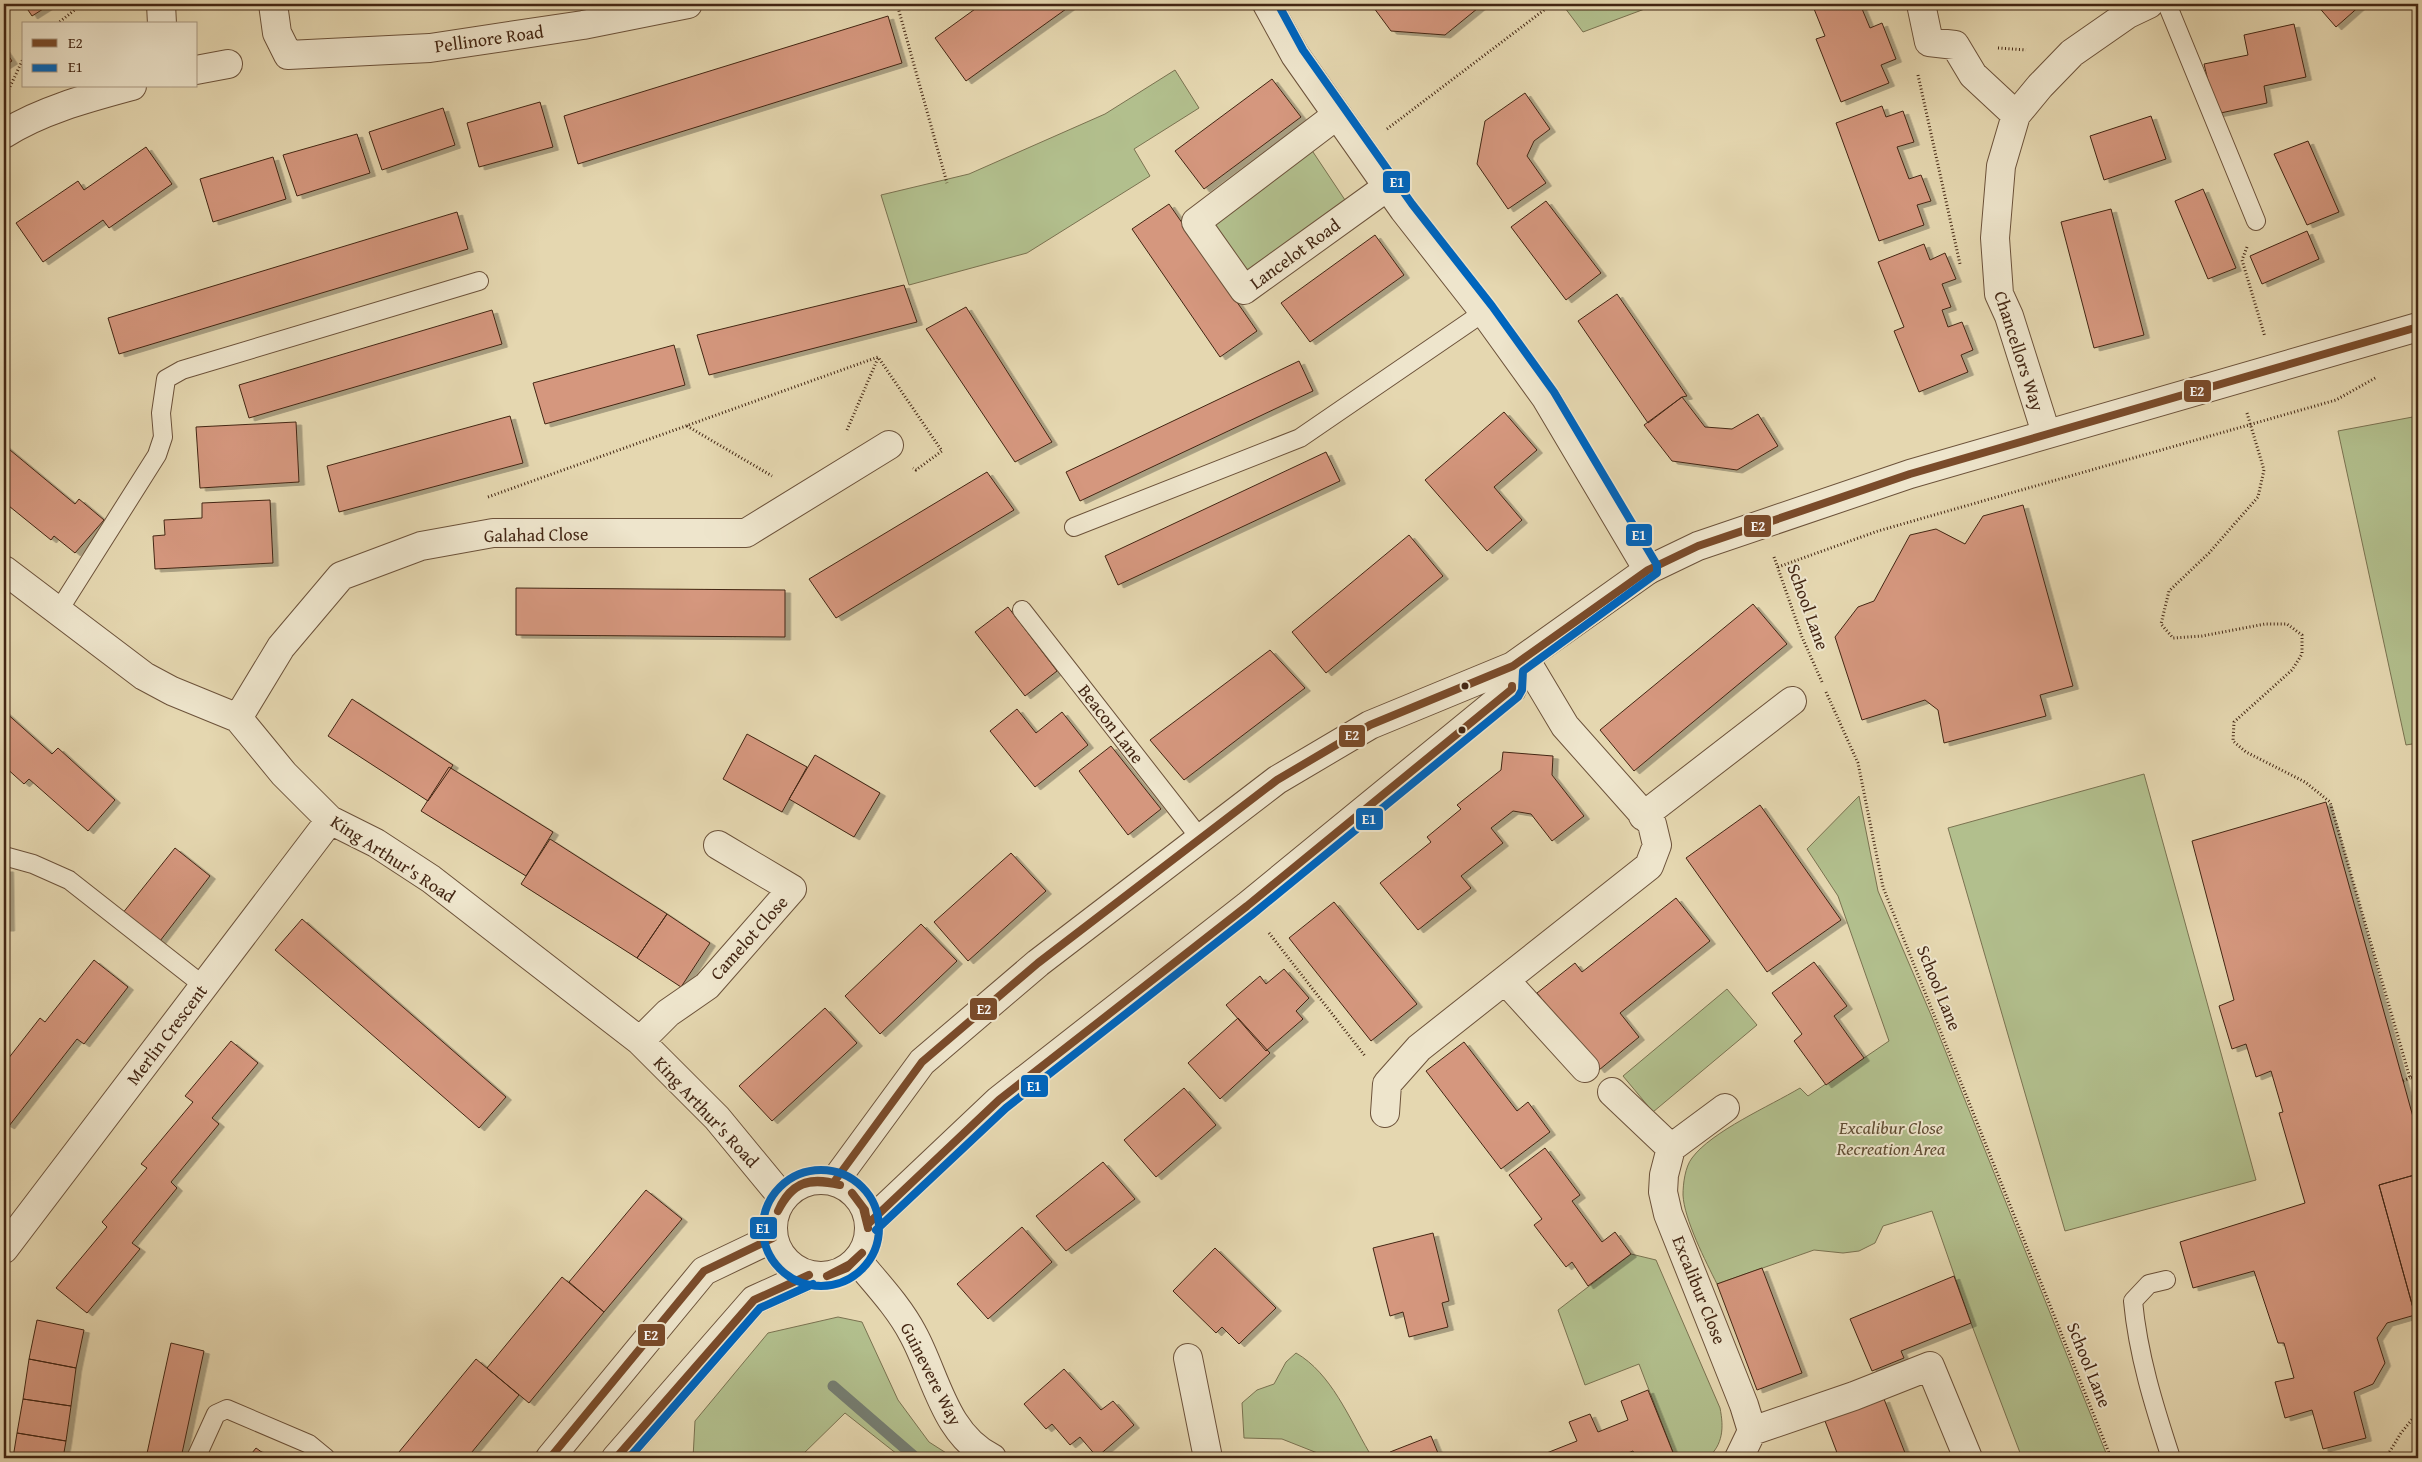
<svg xmlns="http://www.w3.org/2000/svg" width="2422" height="1462" viewBox="0 0 2422 1462" font-family="'Gentium Book Plus',serif">
	<defs>
		<filter id="shadow"><feDropShadow dx="5.5" dy="3" stdDeviation="0" flood-color="#0004"/></filter>
	</defs>
	<rect width="100%" height="100%" fill="#e5d7b0"/>
	<filter id="stains"><feTurbulence type="fractalNoise" baseFrequency=".004" numOctaves="4"/><feColorMatrix values="0 0 0 0 .2 0 0 0 0 .09 0 0 0 0 .02 0 0 0 .5 -.17"/></filter>
	<radialGradient id="worn" r=".72"><stop offset=".6" stop-color="#630" stop-opacity="0"/><stop offset="1" stop-color="#630" stop-opacity=".3"/></radialGradient>
	<path fill="#b2bf8d" stroke="#7a7250" d="M1562,4H1658L1583,32Z
		M1175,70L1199,108L1134,149L1150,176L1027,253L909,285L881,195L969,174L1105,114Z
		M1311,149L1349,206L1244,281L1205,223Z
		M2418,416V743L2406,745L2338,431Z
		M2144,774L2256,1180L2065,1231L1948,828Z
		M1859,796L1878,891L1931,1015L2108,1458H2022L1971,1323L1932,1211L1883,1226L1875,1243L1859,1251L1843,1253L1814,1250L1717,1284C1706,1262 1684,1219 1683,1195C1683,1184 1685,1167 1692,1158C1712,1131 1770,1106 1800,1088L1808,1096L1889,1041L1838,896L1807,849Z
		M1727,989L1757,1025L1653,1112L1623,1076Z
		M1631,1254L1656,1260L1720,1408C1724,1428 1723,1444 1708,1458H1666L1674,1455L1639,1364L1585,1385L1558,1310Z
		M838,1317L862,1322L898,1400L929,1442L954,1458H902L845,1413L799,1458H693L695,1421L768,1333Z
		M1296,1353C1331,1373 1349,1418 1369,1452L1364,1458H1330L1282,1439L1244,1438L1242,1403L1257,1390L1274,1384L1286,1362Z"/>
	<g fill="none" stroke-linecap="round" stroke-linejoin="round">
		<path stroke="#757e72" stroke-width="11" d="M833,1386L916,1458"/>
	</g>
	<path fill="#d5977e" stroke="#432613" filter="url(#shadow)" d="M24,4H51L32,16Z
		M982,4H1073L966,81L935,38Z
		M1371,4H1483L1445,35L1391,31Z
		M1812,4H1860L1870,28L1882,23L1896,59L1881,65L1889,83L1841,102L1816,39L1825,36Z
		M2316,4H2362L2336,27Z
		M888,16L902,63L578,164L564,116Z
		M2294,24L2306,77L2264,86L2267,103L2216,114L2204,64L2248,55L2244,35Z
		M4,49L12,61L4,66Z
		M1272,79L1301,117L1204,189L1175,151Z
		M1525,93L1550,129L1534,141L1527,156L1546,183L1508,209L1477,164L1485,121Z
		M540,102L553,147L479,167L467,123Z
		M1882,106L1886,117L1903,111L1914,142L1897,147L1909,179L1921,175L1931,201L1917,205L1924,225L1879,241L1836,123Z
		M443,108L455,145L382,170L369,132Z
		M2151,116L2166,159L2104,180L2090,136Z
		M357,134L370,173L297,196L283,155Z
		M2308,141L2339,212L2307,225L2274,154Z
		M146,147L172,184L109,228L103,220L43,262L16,223L78,181L84,190Z
		M273,157L286,199L213,222L200,179Z
		M2203,189L2236,268L2208,279L2175,201Z
		M1546,201L1601,273L1566,300L1511,227Z
		M1169,204L1257,331L1220,357L1132,229Z
		M2111,209L2144,335L2094,348L2061,222Z
		M457,212L468,249L119,354L108,318Z
		M2307,231L2319,259L2262,284L2250,256Z
		M1375,235L1404,275L1310,342L1281,303Z
		M1924,244L1930,260L1945,253L1956,279L1942,284L1951,307L1942,310L1948,327L1962,322L1973,350L1961,355L1968,372L1919,392L1894,331L1904,327L1878,262Z
		M904,285L917,322L709,375L697,335Z
		M1617,294L1687,396L1682,397L1648,423L1578,321Z
		M966,307L1052,442L1015,462L926,329Z
		M492,310L502,344L249,418L239,385Z
		M674,345L685,385L545,424L533,383Z
		M1299,361L1313,391L1080,501L1066,472Z
		M1682,397L1705,427L1732,429L1758,414L1778,446L1737,470L1672,461L1644,425Z
		M1504,412L1537,450L1494,487L1522,520L1487,551L1425,480Z
		M510,416L523,463L339,512L327,466Z
		M296,422L299,482L200,488L196,427Z
		M4,445L75,504L79,499L104,520L75,553L54,536L51,540L4,502Z
		M1326,452L1340,481L1118,585L1105,556Z
		M987,472L1014,510L836,618L809,579Z
		M270,500L273,563L155,569L153,536L165,535L164,520L202,518V503Z
		M2023,505L2073,686L2040,695L2046,716L1944,743L1938,710L1925,700L1862,720L1835,637L1858,607L1874,601L1910,535L1936,529L1965,544L1983,516Z
		M1409,535L1443,576L1326,673L1292,632Z
		M516,588L785,590V637L516,635Z
		M1753,604L1787,644L1634,771L1600,730Z
		M1008,607L1057,671L1025,696L975,632Z
		M1270,650L1305,688L1184,780L1150,740Z
		M352,699L453,765L428,801L328,736Z
		M1017,709L1036,733L1062,712L1088,745L1035,787L990,731Z
		M4,711L52,754L58,748L115,800L88,831L29,779L24,784L4,766Z
		M747,734L807,767L782,812L723,779Z
		M1111,746L1161,809L1128,835L1079,771Z
		M1503,752L1553,756L1552,775L1584,816L1552,841L1531,814L1513,811L1491,828L1503,843L1461,876L1471,888L1418,930L1380,883L1431,842L1427,837L1461,809L1457,805L1501,770Z
		M815,755L880,793L854,837L789,799Z
		M449,767L553,832L526,876L421,811Z
		M2326,802L2418,1135V1174L2379,1185L2415,1315L2387,1323L2377,1338L2385,1363L2373,1384L2354,1392L2366,1438L2323,1449L2312,1410L2285,1418L2275,1382L2294,1378L2284,1343H2278L2254,1271L2193,1288L2180,1242L2305,1203L2279,1113L2283,1112L2271,1071L2256,1077L2246,1044L2232,1049L2219,1006L2234,1000L2192,841Z
		M1760,805L1841,920L1767,972L1686,858Z
		M550,839L667,914L637,958L521,884Z
		M175,848L210,876L160,941L122,914Z
		M1011,853L1046,891L968,961L934,922Z
		M4,869H8L9,928H4Z
		M1676,898L1710,941L1620,1013L1639,1037L1599,1070L1537,993L1575,963L1582,972Z
		M1334,902L1417,1004L1371,1041L1289,938Z
		M667,914L710,943L681,987L637,958Z
		M302,919L506,1097L479,1128L275,950Z
		M921,924L957,961L880,1034L845,996Z
		M94,960L128,987L84,1044L77,1039L9,1126L4,1123V1064L40,1018L45,1022Z
		M1814,962L1847,1006L1834,1016L1864,1058L1826,1085L1794,1041L1802,1034L1772,993Z
		M1284,969L1309,998L1296,1011L1303,1019L1266,1051L1226,1005L1260,976L1266,984Z
		M825,1008L857,1043L772,1121L739,1086Z
		M1238,1018L1270,1053L1220,1099L1188,1063Z
		M231,1041L258,1063L212,1118L219,1124L171,1182L177,1188L132,1243L140,1249L87,1313L56,1288L107,1227L102,1222L147,1168L141,1164L193,1102L185,1096Z
		M1464,1042L1517,1111L1528,1102L1550,1132L1501,1169L1426,1071Z
		M1184,1088L1216,1125L1156,1177L1124,1140Z
		M1545,1148L1580,1195L1572,1201L1602,1242L1615,1232L1631,1254L1588,1286L1572,1262L1566,1267L1534,1225L1542,1219L1509,1175Z
		M1103,1162L1135,1199L1066,1251L1036,1216Z
		M2418,1174V1303L2412,1304L2415,1315L2379,1185Z
		M646,1190L682,1219L604,1312L569,1282Z
		M1022,1227L1052,1262L988,1319L957,1284Z
		M1433,1233L1449,1301L1442,1303L1448,1327L1409,1337L1403,1312L1390,1316L1373,1248Z
		M1215,1248L1276,1308L1239,1344L1222,1327L1216,1333L1173,1291Z
		M1762,1268L1802,1373L1757,1390L1717,1284Z
		M1954,1276L1971,1323L1901,1351L1904,1358L1872,1371L1850,1319Z
		M562,1277L604,1312L529,1403L487,1368Z
		M37,1320L84,1330L76,1368L29,1359Z
		M171,1343L204,1351L181,1458H146Z
		M29,1359L76,1368L71,1406L23,1399Z
		M476,1359L519,1395L467,1458H394Z
		M1064,1369L1101,1410L1113,1401L1134,1425L1097,1457L1080,1437L1070,1445L1052,1424L1046,1429L1024,1404Z
		M1648,1390L1674,1455L1666,1458H1636L1633,1451L1615,1458H1534L1577,1441L1569,1422L1590,1414L1598,1432L1628,1420L1621,1401Z
		M23,1399L71,1406L66,1441L17,1433Z
		M1884,1399L1907,1458H1839L1825,1421Z
		M17,1433L66,1441L63,1458H13Z
		M1431,1436L1440,1458H1392L1390,1452Z
		M256,1448L270,1458H248Z"/>
	<g fill="none" stroke-linecap="round" stroke-linejoin="round">
		<defs>
			<path id="service" d="M2167,4L2256,221
				M1074,527L1300,438L1484,312
				M59,610L157,455L163,437L161,413L166,379L182,370L479,281
				M1022,610L1200,838
				M4,856L33,864L69,880L204,986
				M2166,1280L2149,1284L2133,1301C2138,1355 2154,1406 2171,1458
				M196,1458L216,1414L227,1409L309,1444L326,1458"/>
			<path id="pedestrian" d="M1337,115L1196,222L1244,290L1387,187"/>
			<path id="minor" d="M161,4L162,24
				M273,4L277,33L288,55L430,48L583,25L688,4
				M1267,4L1295,55L1404,210L1484,312L1546,398L1648,570
				M1921,4L1929,42L1955,45L1973,75L2016,115
				M196,70L228,64
				M4,134C42,110 88,98 132,86
				M2046,433L2009,316L1999,294L1995,238L2001,166L2016,115L2040,86L2072,53L2128,14L2149,4
				M4,570L144,676L172,691L238,718L284,774L330,820L376,843L431,879L640,1041L717,1118L783,1198
				M238,718L281,647L341,576L421,546L493,533H746L889,445
				M1643,816L1792,701
				M1506,981L1585,1068
				M640,1041L668,1013L707,986L792,889L718,845
				M1612,1092L1671,1148
				M1725,1108L1671,1148L1664,1175L1663,1192L1668,1214L1744,1405L1752,1431
				M1385,1113L1387,1084L1419,1048L1649,866L1657,845L1652,824L1565,726L1525,659
				M4,1249L330,820
				M857,1260C876,1283 899,1307 913,1334C936,1376 944,1434 992,1458
				M1188,1358L1208,1458
				M1739,1458L1752,1431L1854,1396L1930,1366L1968,1458"/>
			<path id="tertiary" d="M773 1228a48 48 0 1 1 96 0a48 48 0 1 1-96 0Z
				M834,1182L922,1062L1038,963L1277,780L1370,725L1513,666L1648,570L1698,546L1910,474L2418,327
				M869,1223L999,1100L1247,906L1512,689L1513,666
				M550,1458L704,1271L773,1238
				M616,1458L754,1300L809,1275"/>
		</defs>
		<use href="#service" stroke="#6c523a" stroke-width="20"/>
		<use href="#pedestrian" stroke="#6c523a" stroke-width="30"/>
		<use href="#minor" stroke="#6c523a" stroke-width="30"/>
		<use href="#tertiary" stroke="#6c523a" stroke-width="30"/>
		<path stroke="#432613" stroke-width="3" stroke-dasharray="1 2.5" stroke-linecap="butt" d="M897,4L947,183
			M57,24L82,4
			M1998,48L2026,50
			M1918,75L1960,264
			M7,93L24,57
			M1387,129L1552,4
			M2247,247L2242,260L2265,337
			M2247,413L2264,470L2258,497L2209,553L2169,591L2161,624L2173,638L2202,636L2265,624H2287L2302,635V654L2292,670L2234,722L2233,741L2246,752L2305,782L2330,802L2410,1078L2418,1076
			M687,426L772,476
			M847,430L878,358
			M488,497L878,357L942,451L916,470L913,468
			M1774,557L1802,637L1822,682
			M1778,567L1878,531L2336,400L2377,377
			M1826,692L1858,763L1883,887L2111,1458
			M1269,933L1365,1056
			M2403,1081L2410,1078
			M2386,1458L2401,1433L2418,1412"/>
		<use href="#service" stroke="#eee5cc" stroke-width="18"/>
		<use href="#pedestrian" stroke="#eee5cc" stroke-width="28"/>
		<use href="#minor" stroke="#eee5cc" stroke-width="28"/>
		<use href="#tertiary" stroke="#eee5cc" stroke-width="28"/>
		<defs>
			<path id="bus-1" d="M834,1182L922,1062L1038,963L1277,780L1370,725L1513,666L1648,570L1698,546L1910,474L2418,327
				M852,1193L865,1210L868,1228
				M852,1193L863,1208L868,1228
				M778,1211C790,1183 811,1175 840,1185
				M778,1211C793,1182 808,1178 840,1185
				M869,1223L999,1100L1247,906L1512,689V686
				M827,1276L850,1264L862,1253
				M827,1276L847,1268L862,1253
				M550,1458L704,1271L773,1238
				M616,1458L754,1300L809,1275"/>
			<path id="bus-2" d="M763 1228a58 58 0 1 1 116 0a58 58 0 1 1-116 0Z
				M876,1230L1006,1108L1253,914L1518,697L1522,690L1523,671L1657,573V565L1554,392L1492,306L1412,204L1303,50L1278,4
				M629,1458L760,1308L813,1284"/>
		</defs>
		<use href="#bus-1" stroke="#eee5cc" stroke-width="11"/>
		<use href="#bus-2" stroke="#eee5cc" stroke-width="11"/>
		<use href="#bus-1" stroke="#7a4b2a" stroke-width="8"/>
		<use href="#bus-2" stroke="#0065bd" stroke-width="8"/>
	</g>
	<g fill="#432613" stroke="#eee5cc" stroke-width="2">
		<circle cx="1465" cy="686" r="4.5"/>
		<circle cx="1462" cy="730" r="4.5"/>
	</g>
	<g text-anchor="middle" stroke-width="4" stroke-linejoin="round" paint-order="stroke">
		<g font-size="18" fill="#432613" stroke="#eee5cc">
			<text transform="translate(489 39) rotate(-8)" y="6">Pellinore Road</text>
			<text transform="translate(1295 254) rotate(-36)" y="6">Lancelot Road</text>
			<text transform="translate(2019 351) rotate(72)" y="6">Chancellors Way</text>
			<text transform="translate(536 535) rotate(-1)" y="6">Galahad Close</text>
			<text transform="translate(1808 607) rotate(70)" y="6">School Lane</text>
			<text transform="translate(1111 724) rotate(52)" y="6">Beacon Lane</text>
			<text transform="translate(393 859) rotate(33)" y="6">King Arthur's Road</text>
			<text transform="translate(749 938) rotate(-48)" y="6">Camelot Close</text>
			<text transform="translate(1939 988) rotate(68)" y="6">School Lane</text>
			<text transform="translate(167 1035) rotate(-53)" y="6">Merlin Crescent</text>
			<text transform="translate(706 1112) rotate(47)" y="6">King Arthur's Road</text>
			<text transform="translate(1699 1290) rotate(68)" y="6">Excalibur Close</text>
			<text transform="translate(2089 1365) rotate(68)" y="6">School Lane</text>
			<text transform="translate(931 1374) rotate(63)" y="6">Guinevere Way</text>
		</g>
		<g font-size="18" font-style="italic" fill="#5f4c32" stroke="#eee5cc">
			<text x="1891" y="1134">Excalibur Close<tspan x="1891" dy="21">Recreation Area</tspan></text>
		</g>
	</g>
	<g stroke="#eee5cc" stroke-width="2">
		<rect x="1382" y="170" width="29" height="24" rx="5" fill="#0065bd"/>
		<rect x="2183" y="379" width="29" height="24" rx="5" fill="#7a4b2a"/>
		<rect x="1743" y="514" width="29" height="24" rx="5" fill="#7a4b2a"/>
		<rect x="1625" y="523" width="28" height="24" rx="5" fill="#0065bd"/>
		<rect x="1338" y="724" width="28" height="24" rx="5" fill="#7a4b2a"/>
		<rect x="1355" y="807" width="29" height="24" rx="5" fill="#0065bd"/>
		<rect x="969" y="997" width="29" height="24" rx="5" fill="#7a4b2a"/>
		<rect x="1020" y="1074" width="29" height="24" rx="5" fill="#0065bd"/>
		<rect x="749" y="1216" width="29" height="24" rx="5" fill="#0065bd"/>
		<rect x="637" y="1323" width="29" height="24" rx="5" fill="#7a4b2a"/>
	</g>
	<g font-size="14" text-anchor="middle" font-weight="bold" fill="#fff">
		<text x="1397" y="187">E1</text>
		<text x="2197" y="396">E2</text>
		<text x="1758" y="531">E2</text>
		<text x="1639" y="540">E1</text>
		<text x="1352" y="740">E2</text>
		<text x="1369" y="824">E1</text>
		<text x="984" y="1014">E2</text>
		<text x="1034" y="1091">E1</text>
		<text x="763" y="1233">E1</text>
		<text x="651" y="1340">E2</text>
	</g>
	<rect width="2422" height="1462" fill="none" stroke="#e5d7b0" stroke-width="20"/>
	<rect x="5" y="5" width="2412" height="1452" fill="none" stroke="#432613" stroke-width="2.5"/>
	<rect x="10" y="10" width="2402" height="1442" fill="none" stroke="#432613"/>
	<rect x="22" y="22" width="175" height="65" fill="#eee5cc" stroke="#aa9982"/>
	<rect x="32" y="39" width="25" height="8" fill="#7a4b2a" stroke="#aa9982"/>
	<text x="68" y="48" font-size="15" fill="#432613">E2</text>
	<rect x="32" y="64" width="25" height="8" fill="#0065bd" stroke="#aa9982"/>
	<text x="68" y="72" font-size="15" fill="#432613">E1</text>
	<rect width="100%" height="100%" filter="url(#stains)"/>
	<rect width="100%" height="100%" fill="url(#worn)"/>
</svg>
